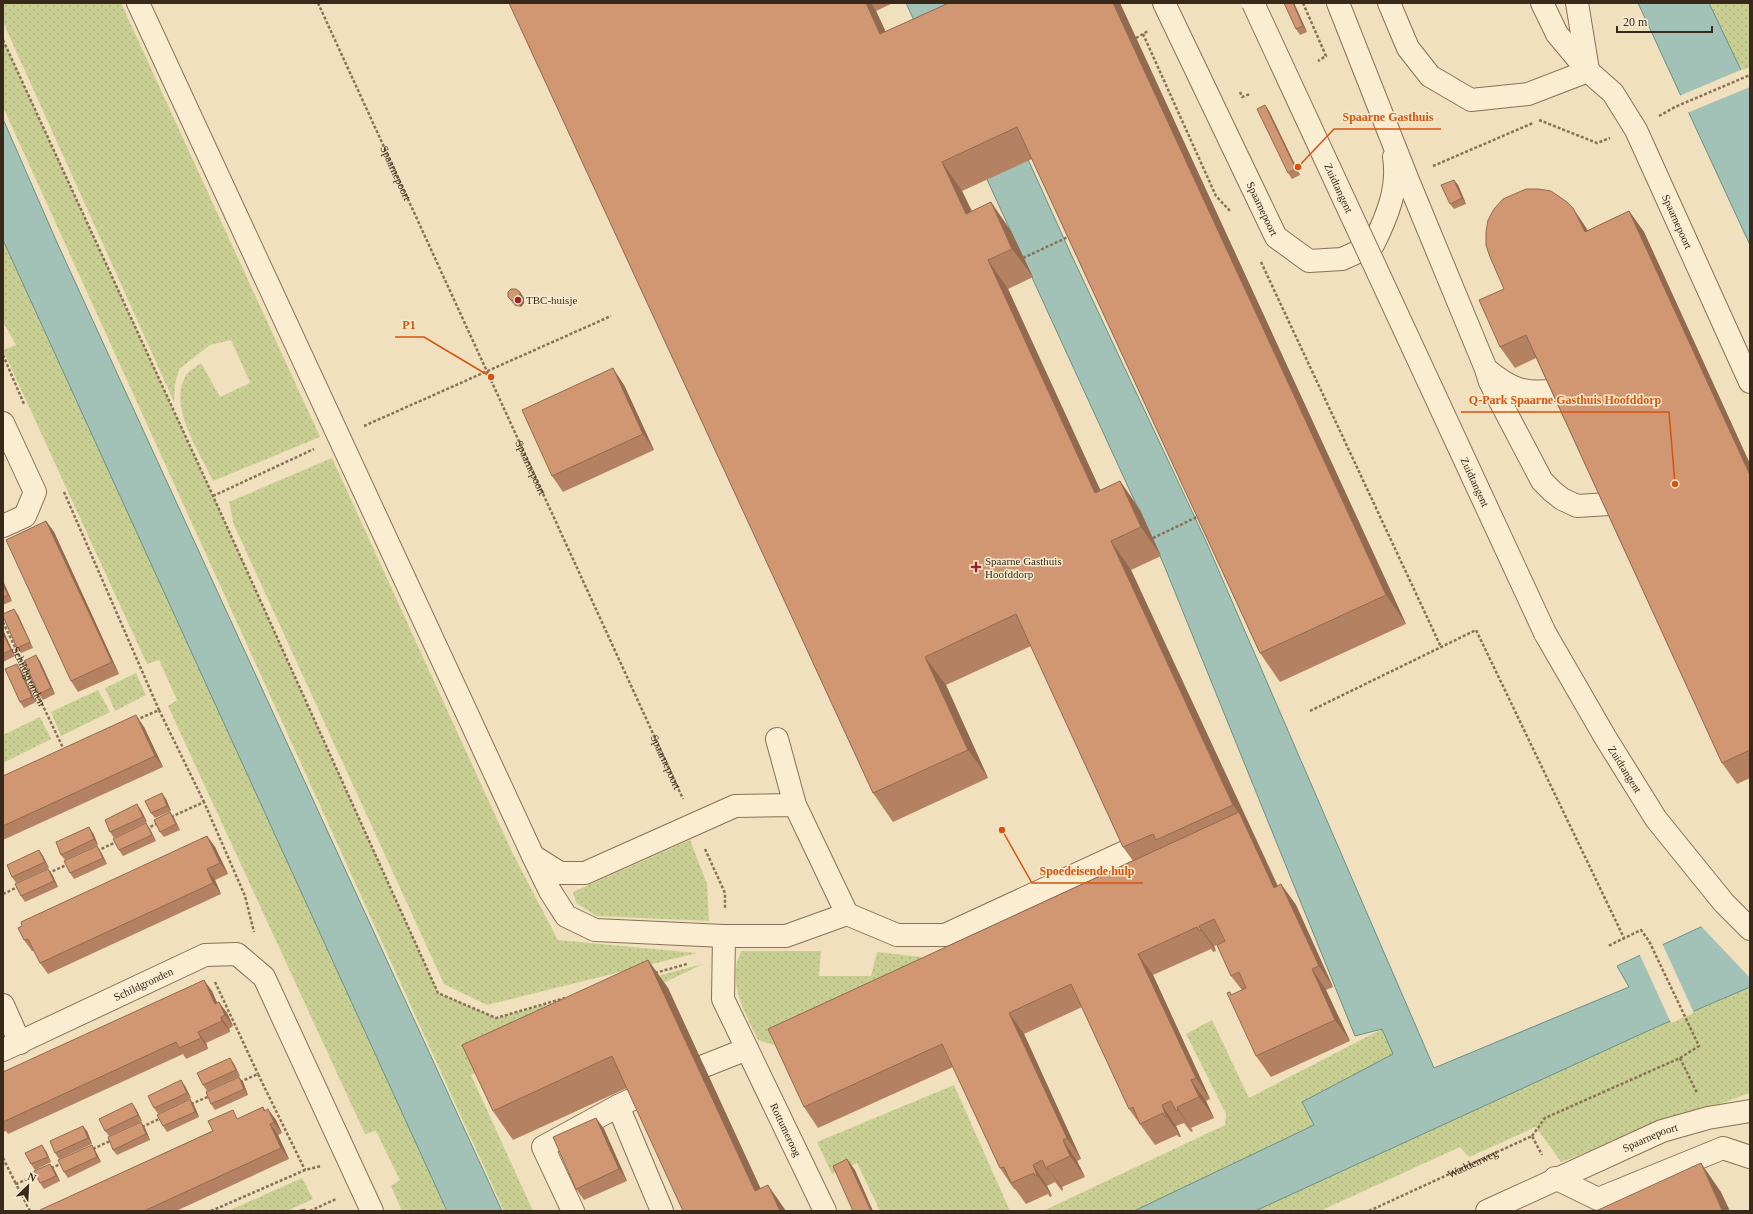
<svg xmlns="http://www.w3.org/2000/svg" width="1753" height="1214" viewBox="0 0 1753 1214" font-family="'Times New Roman',serif">
	<defs>
		<pattern id="grass-dots" width="8" height="8" patternUnits="userSpaceOnUse"><rect width="8" height="8" fill="#c9cf92"/><path d="M2 2h.1M6 6h.1" fill="none" stroke="#adb27d" stroke-width="1.8" stroke-linecap="round"/></pattern>
	</defs>
	<rect width="100%" height="100%" fill="#f0e0be"/>
	<path fill="url(#grass-dots)" d="M3,3H121L320,437L213,481C200,453 166,404 187,374C190,370 197,366 201,363L220,397L250,383L249,380L231,340L210,345L179,369L175,385L174,402L3,22Z
		M1709,3H1750V67L1741,71Z
		M3,40L213,496L438,993L496,1018L703,964L471,1075L533,1211H504L3,107Z
		M3,240L447,1211H402L391,1186L400,1180L376,1131L365,1134L168,706L177,700L159,660L147,664L3,350L16,345L3,322Z
		M332,458L512,852L558,940L697,953L487,1005L444,984L234,525L229,502Z
		M136,673L146,695L115,711L105,688Z
		M98,690L110,712L61,736L51,712Z
		M40,717L51,739L3,763V735Z
		M690,840L707,884L709,921L597,916L576,903L573,892Z
		M741,951H821L819,976H871L877,952L921,957L928,976L777,1046L758,1040C748,1019 733,993 736,969C736,963 739,957 741,951Z
		M1750,987V1093L1561,1162L1536,1127L1469,1157L1460,1147L1320,1211H1255L1652,1029Z
		M1212,1020L1249,1098L1382,1029L1393,1054L1302,1102L1314,1125L1134,1211H1043L1225,1125L1226,1114L1186,1034Z
		M954,1085L1010,1211H880L857,1163L832,1174L817,1142Z
		M302,1178L313,1199L287,1211H228Z"/>
	<path fill="#a2c2b7" stroke="#699085" d="M906,3H957L1070,252L1205,539L1434,1068L1629,987L1617,966L1750,904V987L1652,1029L1255,1211H1134L1314,1125L1302,1102L1393,1054L1382,1029L1355,1036L1164,565Z
		M1638,3H1709L1750,89V245Z
		M3,119L59,247L502,1211H447L3,240Z"/>
	<path fill="#f0e0be" d="M1743,69L1750,87L1687,113L1679,96Z
		M1750,902V978L1700,925Z
		M1662,943L1694,1013L1671,1023L1639,953Z"/>
	<g fill="none" stroke-linecap="round" stroke-linejoin="round">
		<defs>
			<g id="minor">
				<path d="M138,3L533,856"/>
				<path id="s4" d="M1164,3L1276,237L1309,261L1342,259L1373,245C1387,217 1399,188 1394,157"/>
				<path d="M1338,3L1407,178L1486,369L1490,382L1542,481L1552,491L1562,499L1577,506L1609,504"/>
				<path d="M1389,3L1408,48L1430,76L1471,100L1528,94L1588,71"/>
				<path id="s5" d="M1542,3L1557,34L1588,71L1613,93L1636,130L1750,382"/>
				<path d="M1577,3L1588,70"/>
				<path d="M1486,369C1510,389 1525,395 1556,390"/>
				<path d="M3,423L35,492L25,516L3,526"/>
				<path id="s6" d="M1545,633L1605,737L1656,819L1724,903L1750,929"/>
				<path d="M777,739L795,805L847,914L786,936H724L595,930L566,916L550,891L533,856L560,873H585L735,806L795,805"/>
				<path d="M847,914L897,935H945L1153,839"/>
				<path id="s7" d="M724,936L723,999L825,1211"/>
				<path d="M3,1005L20,1043"/>
				<path id="s8" d="M3,1050L205,955L237,954L264,977L372,1211"/>
				<path d="M704,1066L747,1049"/>
				<path d="M618,1106L662,1211"/>
				<path d="M1555,1178L1598,1199L1723,1148L1750,1157"/>
				<path d="M573,1211L543,1147L618,1106L637,1097"/>
				<path id="s9" d="M1487,1211L1662,1131L1708,1118L1750,1111"/>
			</g>
		</defs>
		<use href="#minor" stroke="#8a7056" stroke-width="24"/>
		<g stroke="#8a7056" stroke-width="2.5" stroke-dasharray="3 2" stroke-linecap="butt">
			<path id="s1" d="M318,3L683,799"/>
			<path d="M1303,3L1326,56L1318,61"/>
			<path d="M1143,34L1216,196L1231,212"/>
			<path d="M1136,38L1148,31"/>
			<path d="M3,40L213,496L438,993L496,1018L565,998"/>
			<path d="M1240,92L1242,97L1250,94"/>
			<path d="M1659,116L1675,107L1750,75"/>
			<path d="M1539,120L1597,143L1610,138"/>
			<path d="M1433,166L1533,123"/>
			<path d="M1023,258L1070,236"/>
			<path d="M1261,262L1441,647"/>
			<path d="M3,355L24,404"/>
			<path d="M364,426L611,316"/>
			<path d="M64,492L159,710"/>
			<path d="M213,496L314,449"/>
			<path d="M1153,538L1199,516"/>
			<path id="s2" d="M3,622L64,750"/>
			<path d="M1310,711L1476,630L1624,938"/>
			<path d="M136,720L159,710L204,802"/>
			<path d="M171,817L204,802L245,896L254,932"/>
			<path d="M146,829L158,823"/>
			<path d="M705,849L725,893V908"/>
			<path d="M97,851L118,841"/>
			<path d="M48,873L69,864"/>
			<path d="M3,894L20,886"/>
			<path d="M655,973L687,964"/>
			<path d="M215,982L258,1074"/>
			<path d="M1680,1058L1697,1093"/>
			<path d="M240,1082L258,1074L305,1170"/>
			<path d="M191,1104L210,1096"/>
			<path d="M142,1127L161,1118"/>
			<path d="M1532,1136L1545,1118L1680,1058L1699,1046L1649,941L1641,930L1608,946"/>
			<path d="M93,1149L112,1140"/>
			<path d="M3,1158L16,1184"/>
			<path d="M51,1168L63,1163"/>
			<path d="M30,1211L16,1184L37,1175"/>
			<path d="M211,1211L305,1170L321,1166"/>
			<path d="M310,1211L336,1199"/>
			<path id="s3" d="M1369,1211L1532,1136L1542,1155"/>
		</g>
		<use href="#minor" stroke="#fbedd2" stroke-width="22"/>
		<defs>
			<g id="minor-bridge">
				<path id="s10" d="M1253,3L1545,633"/>
			</g>
		</defs>
		<use href="#minor-bridge" stroke="#8a7056" stroke-width="24" stroke-linecap="butt"/>
		<use href="#minor-bridge" stroke="#fbedd2" stroke-width="22"/>
	</g>
	<path fill="#b48262" d="M509,3H893L876,11L886,32L949,3H1120L1406,624L1280,682L1260,653L1032,159L962,191L972,211L1011,231L1033,277L1008,289L1100,490L1120,481L1140,510L1161,556L1131,570L1278,886L1281,884L1296,905L1333,987L1326,990L1350,1041L1271,1077L1256,1056L1230,992L1232,995L1242,990L1231,976L1217,945L1214,946L1216,951L1213,952L1211,949L1153,975L1210,1099L1206,1101L1214,1118L1191,1128L1193,1131L1191,1132L1184,1123L1176,1126L1181,1137H1179L1177,1135L1155,1145L1129,1109L1082,1007L1024,1034L1081,1159L1077,1161L1085,1177L1062,1187L1063,1190L1062,1191L1055,1182L1047,1186L1052,1196L1050,1197L1048,1194L1026,1204L1015,1189H1014L1000,1168L953,1067L818,1128L804,1107L1133,861L1123,847L1031,646L946,685L988,778L893,822L873,793Z
		M1294,3L1307,32L1300,35L1296,29Z
		M1265,105L1269,111L1300,175L1292,179L1288,173Z
		M1454,180L1458,185L1466,204L1454,209L1450,204Z
		M1629,211L1644,232L1750,464V778L1737,784L1722,763L1536,358L1515,368L1500,347L1504,289L1588,230Z
		M520,292L524,298V303L521,307L515,306L508,297Z
		M624,385L654,450L563,492L552,476Z
		M46,521L54,532L119,674L78,692L71,681Z
		M3,581L12,601L3,605Z
		M18,615L33,648L21,653L17,648Z
		M3,630L15,656L3,662Z
		M40,661L55,694L43,700L39,694Z
		M21,670L36,702L24,708L20,702Z
		M144,727L163,767L3,840V776Z
		M166,799L171,811L155,818L151,813Z
		M141,810L147,822L114,838L110,832Z
		M170,812L174,818L180,830L164,837L160,832Z
		M150,829L156,841L123,856L119,850Z
		M93,833L98,845L65,860L61,855Z
		M207,836L215,847L228,874L215,880L221,894L48,974L40,963L34,951H32L24,940Z
		M39,850L43,856L49,868L16,883L12,877Z
		M101,852L107,864L74,879L70,873Z
		M52,874L58,887L25,902L21,896Z
		M648,960L668,988L760,1188L786,1211L627,1088L513,1140L493,1111Z
		M212,991L217,1003L227,1013L233,1026L229,1029L230,1032L206,1043L208,1049L186,1059L183,1054L8,1134L6,1131L3,1132V1072Z
		M230,1058L234,1064L240,1076L207,1091L203,1085Z
		M243,1082L248,1095L215,1110L211,1104Z
		M185,1086L191,1098L158,1114L154,1108Z
		M190,1099L194,1105L199,1117L167,1132L163,1126Z
		M263,1107L265,1110L276,1120L282,1133L278,1135L289,1159L176,1211H40Z
		M136,1109L142,1121L109,1136L105,1131Z
		M596,1118L604,1129L627,1181L584,1200L576,1189Z
		M145,1128L150,1140L117,1155L113,1150Z
		M87,1131L92,1144L59,1159L55,1153Z
		M95,1150L101,1162L68,1178L64,1172Z
		M46,1151L51,1162L35,1170L31,1164Z
		M50,1164L54,1169L60,1181L44,1189L40,1183Z"/>
	<path fill="#926a50" d="M866,3H871L876,11L900,63L880,34Z
		M1113,3H1120L1406,624L1386,595Z
		M1293,3H1294L1307,32L1303,26Z
		M1265,105L1269,111L1300,175L1296,169Z
		M942,162L962,191L986,242L966,214Z
		M1454,180L1458,185L1466,204L1462,198Z
		M991,202L1011,231L1033,277L1012,249Z
		M1573,208L1587,229L1599,253L1585,232Z
		M1629,211L1644,232L1750,464V475Z
		M988,260L1008,289L1115,522L1095,493Z
		M520,292L524,298V303L521,307L517,301Z
		M613,368L624,385L654,450L643,434Z
		M1120,481L1140,510L1161,556L1141,527Z
		M46,521L54,532L119,674L112,662Z
		M1111,541L1131,570L1253,833L1233,805Z
		M3,581L12,601L8,595L3,584Z
		M14,609L18,615L33,648L30,642Z
		M3,630L15,656L11,650L3,633Z
		M36,655L40,661L55,694L51,688Z
		M925,657L946,685L988,778L968,750Z
		M17,664L21,670L36,702L32,697Z
		M136,715L144,727L163,767L155,756Z
		M162,793L166,799L171,811L167,806Z
		M137,804L141,810L147,822L143,817Z
		M170,812L174,818L180,830L176,824Z
		M1239,812L1253,833L1288,909L1274,888Z
		M146,823L150,829L156,841L152,835Z
		M89,827L93,833L98,845L94,839Z
		M207,836L215,847L228,874L220,863Z
		M97,846L101,852L107,864L103,858Z
		M39,850L43,856L49,868L45,862Z
		M48,869L52,874L58,887L54,881Z
		M207,869L215,880L221,894L213,883Z
		M1281,884L1296,905L1333,987L1319,966Z
		M1199,926L1214,946L1216,951L1201,930Z
		M1138,954L1153,975L1210,1099L1196,1078Z
		M648,960L668,988L771,1211L755,1191Z
		M1312,969L1326,990L1350,1041L1335,1020Z
		M204,980L212,991L223,1016L215,1004Z
		M219,1002L227,1013L233,1026L225,1015Z
		M1009,1013L1024,1034L1081,1159L1067,1138Z
		M221,1017L229,1029L230,1032L222,1021Z
		M198,1032L206,1043L208,1049L201,1038Z
		M230,1058L234,1064L240,1076L236,1070Z
		M239,1077L243,1082L248,1095L244,1089Z
		M181,1080L185,1086L191,1098L187,1093Z
		M1191,1080L1206,1101L1214,1118L1199,1097Z
		M190,1099L194,1105L199,1117L195,1112Z
		M132,1103L136,1109L142,1121L138,1115Z
		M1162,1105L1176,1126L1181,1137L1166,1116Z
		M1177,1107L1193,1131L1178,1110Z
		M268,1109L276,1120L282,1133L274,1122Z
		M596,1118L604,1129L627,1181L619,1169Z
		M141,1122L145,1128L150,1140L146,1134Z
		M270,1124L278,1135L289,1159L281,1148Z
		M83,1126L87,1131L92,1144L88,1138Z
		M1063,1140L1077,1161L1085,1177L1070,1156Z
		M42,1145L46,1151L51,1162L48,1157Z
		M92,1145L95,1150L101,1162L97,1157Z
		M847,1159L855,1170L873,1211H871Z
		M1701,1163L1721,1192L1730,1211H1723L1722,1210Z
		M50,1164L54,1169L60,1181L56,1176Z
		M1033,1165L1047,1186L1052,1196L1037,1175Z
		M1047,1167L1062,1187L1063,1190L1049,1170Z
		M768,1185L786,1211H780Z"/>
	<path fill="#d19772" stroke="#926a50" d="M509,3H866L880,34L949,3H1113L1386,595L1260,653L1017,127L942,162L966,214L991,202L1012,249L988,260L1095,493L1120,481L1141,527L1111,541L1233,805L1156,840L1153,834L1123,847L1016,614L925,657L968,750L873,793Z
		M1284,3H1293L1303,26L1296,29Z
		M1265,105L1296,169L1288,173L1257,109Z
		M1454,180L1462,198L1450,204L1441,185Z
		M1526,189H1538L1551,191L1567,202L1573,208L1585,232L1629,211L1750,475V750L1722,763L1526,335L1500,347L1479,300L1504,289L1490,257L1486,245V232L1488,220L1494,209L1503,199Z
		M511,289H516L520,292V297L517,301L511,300L508,297V292Z
		M613,368L643,434L552,476L522,410Z
		M46,521L112,662L71,681L6,540Z
		M3,584L8,595L3,598Z
		M14,609L30,642L17,648L3,616V614Z
		M3,633L11,650L3,654Z
		M36,655L51,688L39,694L24,661Z
		M17,664L32,697L20,702L5,669Z
		M136,715L155,756L3,826V776Z
		M162,793L167,806L151,813L145,801Z
		M137,804L143,817L110,832L105,820Z
		M170,812L176,824L160,832L154,820Z
		M1239,812L1274,888L1281,884L1319,966L1312,969L1335,1020L1256,1056L1227,993L1230,992L1231,995L1246,988L1239,972L1231,976L1217,945L1225,941L1214,919L1199,926L1201,930L1199,931L1197,927L1138,954L1196,1078L1191,1080L1199,1097L1177,1107L1178,1110L1176,1111L1171,1101L1162,1105L1166,1116H1164L1163,1113L1140,1124L1133,1107L1129,1109L1071,984L1009,1013L1067,1138L1063,1140L1070,1156L1047,1167L1049,1170H1047L1042,1160L1033,1165L1037,1175L1035,1176L1034,1173L1011,1183L1004,1167L1000,1168L942,1044L804,1107L768,1029Z
		M146,823L152,835L119,850L113,839Z
		M89,827L94,839L61,855L56,842Z
		M207,836L220,863L207,869L213,883L40,963L28,939L24,940L18,928L22,926L21,922Z
		M97,846L103,858L70,873L64,861Z
		M39,850L45,862L12,877L7,865Z
		M48,869L54,881L21,896L15,884Z
		M648,960L755,1191L768,1185L780,1211H683L612,1056L493,1111L462,1045Z
		M204,980L215,1004L219,1002L225,1015L221,1017L222,1021L198,1032L201,1038L179,1048L176,1042L3,1122V1072Z
		M230,1058L236,1070L203,1085L197,1073Z
		M239,1077L244,1089L211,1104L206,1092Z
		M181,1080L187,1093L154,1108L148,1096Z
		M190,1099L195,1112L163,1126L157,1115Z
		M132,1103L138,1115L105,1131L99,1119Z
		M263,1107L264,1111L268,1109L274,1122L270,1124L281,1148L144,1211H40V1210L213,1131L208,1121L233,1110L237,1119Z
		M596,1118L619,1169L576,1189L553,1137Z
		M141,1122L146,1134L113,1150L108,1137Z
		M83,1126L88,1138L55,1153L50,1141Z
		M42,1145L48,1157L31,1164L25,1153Z
		M92,1145L97,1157L64,1172L58,1160Z
		M847,1159L871,1211H853L833,1166Z
		M1701,1163L1722,1210L1720,1211H1596Z
		M50,1164L56,1176L40,1183L34,1171Z
		M305,1209V1211H296Z"/>
	<g fill="#9c2226" stroke="#f7eace" stroke-width="1.5">
		<circle cx="518" cy="300" r="4"/>
		<path d="M974 561h4v4h4v4h-4v4h-4v-4h-4v-4h4z"/>
	</g>
	<g text-anchor="middle" stroke-width="3" stroke-linejoin="round" paint-order="stroke">
		<g font-size="11" fill="#38291b" stroke="#f7eace">
			<text dy="4" stroke="none"><textPath href="#s1" startOffset="187">Spaarnepoort</textPath></text>
			<text dy="4" stroke="none"><textPath href="#s10" startOffset="204">Zuidtangent</textPath></text>
			<text dy="4" stroke="none"><textPath href="#s4" startOffset="228">Spaarnepoort</textPath></text>
			<text dy="4" stroke="none"><textPath href="#s5" startOffset="260">Spaarnepoort</textPath></text>
			<text dy="4" stroke="none"><textPath href="#s1" startOffset="511">Spaarnepoort</textPath></text>
			<text dy="4" stroke="none"><textPath href="#s10" startOffset="528">Zuidtangent</textPath></text>
			<text dy="4" stroke="none"><textPath href="#s2" startOffset="60">Schildgronden</textPath></text>
			<text dy="4" stroke="none"><textPath href="#s1" startOffset="835">Spaarnepoort</textPath></text>
			<text dy="4" stroke="none"><textPath href="#s6" startOffset="158">Zuidtangent</textPath></text>
			<text dy="4" stroke="none"><textPath href="#s8" startOffset="155">Schildgronden</textPath></text>
			<text dy="4" stroke="none"><textPath href="#s7" startOffset="208">Rottumeroog</textPath></text>
			<text dy="4" stroke="none"><textPath href="#s9" startOffset="179">Spaarnepoort</textPath></text>
			<text dy="4" stroke="none"><textPath href="#s3" startOffset="114">Waddenweg</textPath></text>
		</g>
		<g font-size="11" fill="#38291b" stroke="#f7eace" text-anchor="start">
			<text x="526" y="304">TBC-huisje</text>
			<text x="985" y="565">Spaarne Gasthuis<tspan x="985" dy="13">Hoofddorp</tspan></text>
		</g>
	</g>
	<path fill="none" stroke="#d6540e" stroke-width="1.5" d="M1298 167L1334 129H1441M491 377L424 337H395M1675 484L1669 412H1461M1002 830L1032 883H1143"/>
	<g fill="#d6540e" stroke="#f7eace" stroke-width="1.5">
		<circle cx="1298" cy="167" r="4"/>
		<circle cx="491" cy="377" r="4"/>
		<circle cx="1675" cy="484" r="4"/>
		<circle cx="1002" cy="830" r="4"/>
	</g>
	<g font-size="12" text-anchor="middle" font-weight="bold" fill="#d6540e" stroke="#f7eace" stroke-width="3" stroke-linejoin="round" paint-order="stroke">
		<text x="1388" y="121">Spaarne Gasthuis</text>
		<text x="409" y="329">P1</text>
		<text x="1565" y="404">Q-Park Spaarne Gasthuis Hoofddorp</text>
		<text x="1087" y="875">Spoedeisende hulp</text>
	</g>
	<rect width="1753" height="1214" fill="none" stroke="#38291b" stroke-width="8"/>
	<g transform="translate(28 1186) rotate(24)" stroke="#f7eace" stroke-width="3" paint-order="stroke">
	<path d="M0-3L7 15L0 10L-7 15Z" fill="#38291b"/>
	<text y="-6" font-size="11" font-weight="bold" text-anchor="middle" fill="#38291b">N</text>
	</g>
	<path d="M1617 26v6h95v-6" fill="none" stroke="#38291b" stroke-width="2"/>
	<text x="1623" y="26" font-size="12" fill="#38291b" stroke="#f7eace" stroke-width="3" paint-order="stroke">20 m</text>
</svg>
